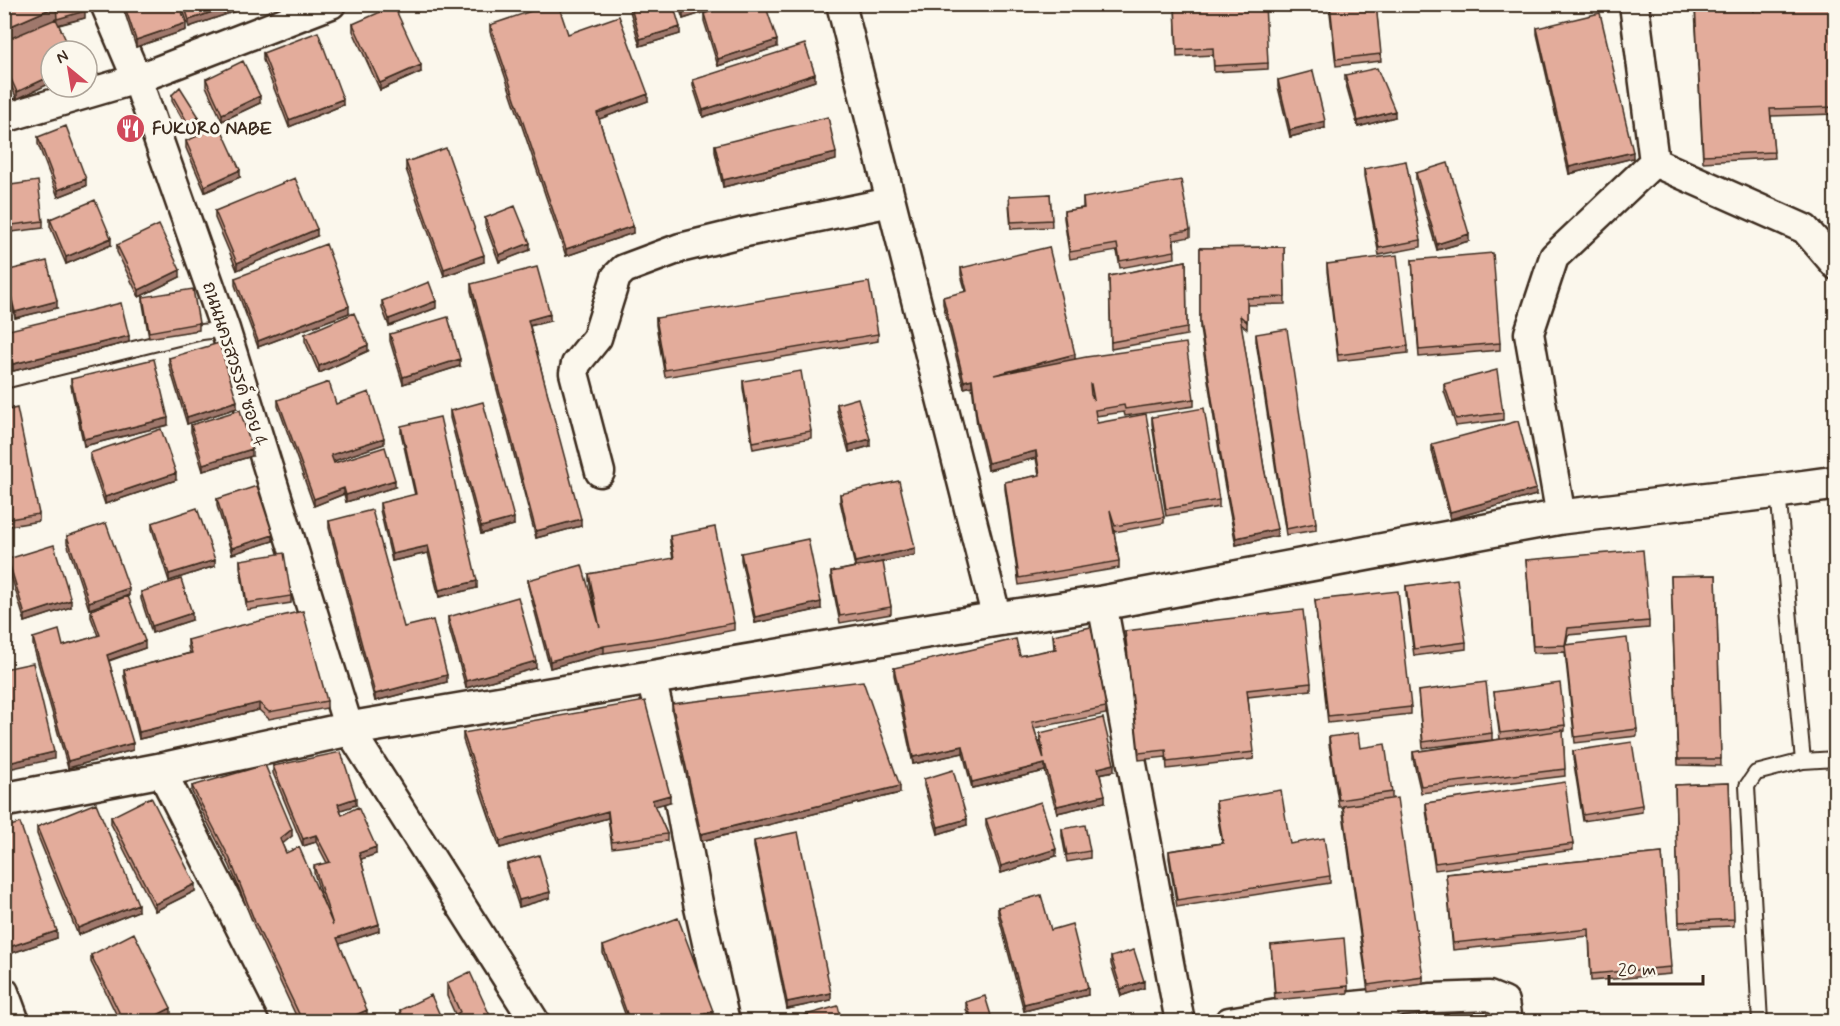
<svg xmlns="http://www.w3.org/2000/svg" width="1840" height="1026" viewBox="0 0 1840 1026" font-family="Mynerve,'Playpen Sans Thai',sans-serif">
	<rect width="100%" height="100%" fill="#fbf7ec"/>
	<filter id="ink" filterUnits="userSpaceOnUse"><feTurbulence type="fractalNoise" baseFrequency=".0167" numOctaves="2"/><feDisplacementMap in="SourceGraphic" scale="12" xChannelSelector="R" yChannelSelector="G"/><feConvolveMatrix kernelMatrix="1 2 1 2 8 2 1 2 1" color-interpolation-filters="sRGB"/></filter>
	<g filter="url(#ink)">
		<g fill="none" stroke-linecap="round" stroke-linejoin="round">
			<defs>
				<path id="lane" d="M4,381L202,332L225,329
					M1778,491L1803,761L1836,759
					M1760,1022L1747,786L1756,773L1803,761"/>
				<path id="street" d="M105,4L137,79L225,329L349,729L535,1022
					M841,4L997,619
					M1634,4L1654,162
					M4,118L137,79L331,4
					M600,472L574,373L576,364L597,338L616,277L624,269L680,248L741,233L891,202
					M1561,517L1529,333L1554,257L1654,162L1805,229L1836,265
					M1102,603L1180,1022
					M651,678L676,784L698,903L725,1022
					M161,770L288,1022
					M4,992L15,1022
					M1229,1022L1277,1014L1432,998L1489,996L1504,1002L1507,1022"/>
				<path id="secondary" d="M4,800L161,770L349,729L997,619L1102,603L1561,517L1778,491L1836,483"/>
			</defs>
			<use href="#lane" stroke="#3b2a1e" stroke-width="18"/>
			<use href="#street" stroke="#3b2a1e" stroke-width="33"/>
			<use href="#secondary" stroke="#3b2a1e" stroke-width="38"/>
			<use href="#lane" stroke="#fbf7ec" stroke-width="14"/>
			<use href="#street" stroke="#fbf7ec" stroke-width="28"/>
			<use href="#secondary" stroke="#fbf7ec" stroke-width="33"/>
		</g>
		<path fill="#c39485" stroke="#3b2a1e" stroke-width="1.5" d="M4,4L85,18L59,25L17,99L4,70Z
			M122,4H179L186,30L136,47Z
			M181,4H236V11L189,27Z
			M628,4H673L680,34L640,46Z
			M678,4H730L683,19Z
			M1175,4L1268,63V69L1214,72L1213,55L1177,57Z
			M1329,4H1376L1381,61L1336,66Z
			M1686,4H1751L1753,8L1752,4H1808V6L1836,4V114L1771,116L1774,158L1703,162L1695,9L1687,10Z
			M704,14L777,47L718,66L704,21Z
			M353,24L421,72L380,90L353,31Z
			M490,25L568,34L648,101L599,119L633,233L566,256L490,32Z
			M1537,28L1633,158L1569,174L1537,34Z
			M263,53L343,105L289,127L263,60Z
			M1345,75L1395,117L1358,127L1345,81Z
			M206,79L260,103L222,121L206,86Z
			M693,80L815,81L703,117L693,86Z
			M1278,80L1325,128L1290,137L1278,87Z
			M172,95L199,123L188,129L172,101Z
			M38,137L86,186L58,197L38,144Z
			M186,141L240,177L205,192L186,148Z
			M715,145L836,160L723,187L715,152Z
			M406,162L484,262L444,276L406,169Z
			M1364,169L1421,240V247L1379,255L1364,176Z
			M1416,173L1469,241L1437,250L1416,180Z
			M4,186L43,221V228L4,233Z
			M1050,194L1052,227L1011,229L1009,203Z
			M1083,198L1190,230V237L1174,240L1175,258L1120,268L1117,251L1070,259L1064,218V211L1083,208Z
			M215,211L317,236L237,270L215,218Z
			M485,218L530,250L499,262L485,224Z
			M50,219L111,245L66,264L50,226Z
			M117,245L180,277L139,297L117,252Z
			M1284,247L1285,304L1247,305V329L1241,324L1264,468L1277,536L1236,545L1224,482L1200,329V248Z
			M1412,260L1500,343V350L1419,357Z
			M1186,261L1187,335L1111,349L1109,276Z
			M1327,264L1408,346V353L1338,361L1327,271Z
			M961,268L1075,359L1194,399V406L1125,416L1124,412L1096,416L1097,423L1164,517V523L1115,532L1113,526L1119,561V568L1019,585L1005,489V482L1039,475L1036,458L988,470L977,425L972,386L964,388L943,304V297L966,292L961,275Z
			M5,271L57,308L15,318L5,278Z
			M235,278L349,313L258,347L235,285Z
			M471,284L550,321L530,326L581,526L536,538L471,291Z
			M143,297L199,323V330L149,338L143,304Z
			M382,301L436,308L389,326L382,308Z
			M656,318L878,334V341L665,377L656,325Z
			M5,331L129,342L13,371L5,337Z
			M305,334L368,351L319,373L305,341Z
			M390,334L460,366L403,384L390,341Z
			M1256,334L1316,523V530L1286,535L1256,341Z
			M169,358L237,408L187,424L169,365Z
			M71,379L168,425L84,446L71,386Z
			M743,381L811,431V438L753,449L743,388Z
			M1444,384L1503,413V420L1456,426L1444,391Z
			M278,400L336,404L384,444L333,461L334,463L395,487L346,502L344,494L314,506L278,406Z
			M837,404L870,446L849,452L837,411Z
			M4,411L39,514V521L4,527Z
			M450,411L514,525L481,534L450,418Z
			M1152,417L1219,500V507L1166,516L1152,424Z
			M191,425L252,456L203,471L191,432Z
			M401,426L477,588L439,597L428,553L392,561L380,510V503L415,495L401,433Z
			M1432,444L1536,495L1450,519L1432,451Z
			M90,453L176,480L105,504L90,460Z
			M840,494L915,555L882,562L891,607V614L840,623L831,578V572L855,567L840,501Z
			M217,499L273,541L232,554L217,506Z
			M329,521L404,627L447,682L375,701L329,528Z
			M152,523L215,566L169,581L152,529Z
			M67,536L129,595L89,609L67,543Z
			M670,536L734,623V630L669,643L604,653L550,668L528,586V580L595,609L589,580V574L673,559L670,542Z
			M741,553L821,609L755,623L741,560Z
			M8,559L71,607L25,622L8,566Z
			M240,560L291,596V603L247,610L240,567Z
			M1526,560L1649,621V628L1568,635L1566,645L1637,729V736L1575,743L1565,652L1533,653Z
			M1716,575L1721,766L1678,765L1671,576Z
			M1406,586L1466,642V649L1414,656L1406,593Z
			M141,592L192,620L152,633L141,599Z
			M1315,600L1411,707V714L1328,723Z
			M91,610L145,648L109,661L133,750L68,768L33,645V638L63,646L98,636L91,617Z
			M448,617L536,668L466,688L448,624Z
			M1125,631L1311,683V690L1248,697L1254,759L1167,769L1166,757L1139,760Z
			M1053,635L1106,707V714L1034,728L1042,754L1040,733L1114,771L1100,774L1105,802L1057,813L1045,771L972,788L963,753L913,764L894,675V668L1020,656L1054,649Z
			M188,640L327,701V708L269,719L259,710L139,739L124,677V670L190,653L188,647Z
			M1418,691L1492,733V740L1423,748Z
			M1494,692L1565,725V731L1563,732L1565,776L1421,793L1413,759V752L1500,739Z
			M672,704L900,793L701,841L672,711Z
			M463,733L670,802L654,806L667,834V841L612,848L608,818L500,848L463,740Z
			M1329,737L1360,748L1392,792V799L1423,977V984L1368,992L1343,813V807H1339L1329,744Z
			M1573,751L1642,805V812L1583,821L1573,758Z
			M273,766L356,805L340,810L342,815L376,854L361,859L379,931L339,944L367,1016L355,1022H299L255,928L230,866L192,792V786L292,836L282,844L286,853L324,905L314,873V866L327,863L316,842L303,846L273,773Z
			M924,779L967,825L938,834L924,786Z
			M1729,783L1734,926L1679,928L1675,785Z
			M1216,801L1290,844L1330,876V883L1177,907L1169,858V851L1222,843L1216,808Z
			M1426,803L1573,844V850L1435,870L1426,810Z
			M111,817L195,891L155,911L111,824Z
			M986,819L1056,856L1001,873L986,826Z
			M37,827L138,911L78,935L37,834Z
			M4,828L57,938L9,954L4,939Z
			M1062,829L1090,851V858L1067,862L1062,836Z
			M754,841L831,1000L787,1009L754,847Z
			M1662,853L1671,974L1591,981L1589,936L1453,950L1446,874Z
			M507,864L550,898L519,907L507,871Z
			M998,907L1051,930L1088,995L1024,1011L998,914Z
			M1271,945L1348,986V993L1275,1000Z
			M603,946L713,1017L702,1022H628L603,953Z
			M91,955L171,1015L158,1022H120L91,962Z
			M1111,957L1144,988L1121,996L1111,964Z
			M447,983L492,1022H451V1017L455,1014L447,996Z
			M966,1002L993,1022H971L966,1009Z
			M400,1010L443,1022H402L400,1017Z"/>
		<path fill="#9f786c" stroke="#3b2a1e" stroke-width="1.5" d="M236,4V11L189,27V20Z
			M708,4H730L683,19V12Z
			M57,6L85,11V18L57,25L4,48V29Z
			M186,23V30L136,47V40Z
			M680,27V34L640,46V39Z
			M777,40V47L718,66V59Z
			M421,65V72L380,90V83Z
			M815,74V81L703,117V110Z
			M51,76V83L17,99V92Z
			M648,94V101L597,120V113Z
			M260,96V103L222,121V114Z
			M343,99V105L289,127V120Z
			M1395,111V117L1358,127V121Z
			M199,117V123L188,129V123Z
			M1325,121V128L1290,137V130Z
			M1633,152V158L1569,174V167Z
			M836,153V160L723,187V180Z
			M240,170V177L205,192V186Z
			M86,179V186L58,197V190Z
			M633,226V233L566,256V249Z
			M317,229V236L237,270V263Z
			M1469,234V241L1437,250V244Z
			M111,238V245L66,264V257Z
			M530,243V250L499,262V255Z
			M484,255V262L444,276V269Z
			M180,270V277L139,297V290Z
			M57,301V308L15,318V312Z
			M436,301V308L389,326V319Z
			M349,306V313L258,347V341Z
			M550,314V321L528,326V320Z
			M129,336V342L13,371V364Z
			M368,345V351L319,373V366Z
			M1075,354V361L994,375Z
			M460,359V366L403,384V377Z
			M972,379V386L964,388V381Z
			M237,401V408L187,424V417Z
			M168,418V425L84,446V439Z
			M384,438V444L331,462V455Z
			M870,439V446L849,452V445Z
			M252,449V456L203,471V464Z
			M1036,451V458L988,470V463Z
			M176,473V480L105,504V497Z
			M395,480V487L346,502V495Z
			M344,488V494L314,506V499Z
			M1536,489V495L1450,519V512Z
			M514,518V525L481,534V527Z
			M581,519V526L536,538V531Z
			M1277,529V536L1236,545V538Z
			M273,535V541L232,554V548Z
			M428,546V553L392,561V554Z
			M915,548V555L855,568V562Z
			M215,560V566L169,581V574Z
			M477,581V588L439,597V590Z
			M129,588V595L89,609V602Z
			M71,600V607L25,622V615Z
			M821,602V609L755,623V617Z
			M192,613V620L152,633V626Z
			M145,641V648L107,661V655Z
			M604,646V653L550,668V661Z
			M536,661V668L466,688V681Z
			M447,675V682L375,701V694Z
			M259,703V710L139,739V732Z
			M133,743V750L68,768V761Z
			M963,746V753L913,764V757Z
			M54,752V759L4,770V764Z
			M1045,764V771L972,788V782Z
			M1114,764V771L1098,774V768Z
			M900,786V793L701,841V834Z
			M670,795V802L652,807V800Z
			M1105,795V802L1057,813V806Z
			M356,798V805L338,811V804Z
			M608,811V818L500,848V841Z
			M967,819V825L938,834V827Z
			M292,829V836L280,846V839Z
			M316,835V842L303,846V839Z
			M376,847V854L359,860V853Z
			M1056,849V856L1001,873V866Z
			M195,884V891L155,911V904Z
			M550,892V898L519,907V900Z
			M138,904V911L78,935V928Z
			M379,924V931L337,945V938Z
			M57,931V938L9,954V947Z
			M1144,981V988L1121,996V989Z
			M1088,988V995L1024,1011V1004Z
			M831,993V1000L787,1009V1002Z
			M171,1008V1015L158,1022H144Z
			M367,1010V1016L355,1022H340Z
			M713,1011V1017L702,1022H684Z"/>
		<path fill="#e3ac9b" stroke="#3b2a1e" stroke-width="1.5" fill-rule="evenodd" d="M4,4H56L57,6L4,29Z
			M56,4H82L85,11L57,19Z
			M124,4H179L186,23L136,40Z
			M184,4H234L189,20Z
			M552,4H558L568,34L619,16L648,94L597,113L633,226L566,249L490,25Z
			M630,4H673L680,27L640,39Z
			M681,4H708L683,12Z
			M732,4H765L777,40L718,59L704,14Z
			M1175,4H1265L1268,63L1214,66L1213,48L1177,50Z
			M1330,4H1376L1381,54L1336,59Z
			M1695,4H1751L1754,12L1753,4H1808V6L1836,4V107L1770,109L1774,152L1703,155Z
			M394,6L421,65L380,83L353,24Z
			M1600,13L1633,152L1569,167L1537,28Z
			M56,19L71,51H51V76L17,92L4,64V41Z
			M318,32L343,99L289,120L263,53Z
			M805,44L815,74L703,110L693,80Z
			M243,61L260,96L222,114L206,79Z
			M1377,68L1395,111L1358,121L1345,75Z
			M1313,71L1325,121L1290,130L1278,80Z
			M180,87L199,117L188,123L172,95Z
			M828,117L836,153L723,180L715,145Z
			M66,126L86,179L58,190L38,137Z
			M220,126L240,170L205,186L186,141Z
			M446,148L484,255L444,269L406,162Z
			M1406,161L1421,240L1379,248L1364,169Z
			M1448,163L1469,234L1437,244L1416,173Z
			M295,178L317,229L237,263L215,211Z
			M1181,180L1190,230L1172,233L1175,251L1120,261L1117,244L1070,252L1064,211L1084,208L1083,198Z
			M38,181L43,221L4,226V186Z
			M1050,194L1052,220L1011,222L1009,196Z
			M95,200L111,238L66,257L50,219Z
			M515,206L530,243L499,255L485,218Z
			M159,225L180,270L139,290L117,245Z
			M326,244L349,306L258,341L235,278Z
			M1049,247L1075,354L994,375L1086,357L1186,343L1194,399L1125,409L1124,405L1095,410L1097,423L1146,414L1164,517L1115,526L1110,510L1119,561L1019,578L1005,482L1040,475L1036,451L988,463L977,418L972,379L964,381L943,297L967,291L961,268ZM1090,384H1091L1094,400L1091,395Z
			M1284,247L1285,297L1247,298V322L1240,316L1264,468L1277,529L1236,538L1224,475L1200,322V248Z
			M1493,253L1500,343L1419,350L1412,260Z
			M1397,255L1408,346L1338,355L1327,264Z
			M47,261L57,301L15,312L5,271Z
			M1186,261L1187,328L1111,342L1109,276Z
			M537,267L550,314L528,320L581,519L536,531L471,284Z
			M429,282L436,301L389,319L382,301Z
			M869,282L878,334L665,370L656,318Z
			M193,289L199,323L149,332L143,297Z
			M121,303L129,336L13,364L5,331Z
			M354,313L368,345L319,366L305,334Z
			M448,317L460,359L403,377L390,334Z
			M1287,329L1316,523L1286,529L1256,334Z
			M219,343L237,401L187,417L169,358Z
			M154,359L168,418L84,439L71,379Z
			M1497,370L1503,413L1456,419L1444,384Z
			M801,371L811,431L753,442L743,381Z
			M329,382L336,404L369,392L384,438L331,455L334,463L385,447L395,480L346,495L344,488L314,499L278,400Z
			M858,398L870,439L849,445L837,404Z
			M483,402L514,518L481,527L450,411Z
			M17,408L39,514L4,520V411Z
			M1204,408L1219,500L1166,509L1152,417Z
			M240,410L252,449L203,464L191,425Z
			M440,417L477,581L439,590L428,546L392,554L380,503L416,494L401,426Z
			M1518,421L1536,489L1450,512L1432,444Z
			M161,429L176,473L105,497L90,453Z
			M899,481L915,548L855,562L840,494Z
			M257,486L273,535L232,548L217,499Z
			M197,508L215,560L169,574L152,523Z
			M372,510L404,627L433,620L447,675L375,694L329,521Z
			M106,523L129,588L89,602L67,536Z
			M715,527L734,623L669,636L604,646L550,661L528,580L582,565L600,628L589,574L674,558L670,536Z
			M808,539L821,602L755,617L741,553Z
			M54,545L71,600L25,615L8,559Z
			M1643,550L1649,621L1568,628L1565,645L1533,646L1526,560Z
			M284,553L291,596L247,603L240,560Z
			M883,562L891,607L840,616L831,572Z
			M1716,575L1721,759H1678L1671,576Z
			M181,579L192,613L152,626L141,592Z
			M1457,579L1466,642L1414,649L1406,586Z
			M1398,591L1411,707L1328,716L1315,600Z
			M128,596L145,641L107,655L133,743L68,761L33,638L59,630L63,646L100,635L91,610Z
			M518,597L536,661L466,681L448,617Z
			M1303,610L1311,683L1247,690L1254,752L1167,762L1166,750L1139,753L1125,631Z
			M303,611L327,701L269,712L259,703L139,732L124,670L192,653L188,640L238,626Z
			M1091,627L1106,707L1032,722L1044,759L1040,733L1103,718L1114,764L1098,768L1105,795L1057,806L1045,764L972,782L963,746L913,757L894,668L1016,639L1020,656L1056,649L1053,635Z
			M1627,638L1637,729L1575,737L1565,645Z
			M33,663L54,752L4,764V669Z
			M863,681L900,786L701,834L672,704Z
			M1486,682L1492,733L1423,742L1418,691Z
			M1560,683L1565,725L1500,733L1494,692Z
			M645,701L670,795L652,800L667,834L612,842L608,811L500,841L463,733Z
			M1563,730L1565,769L1421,786L1413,752Z
			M1358,733L1360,748L1385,744L1392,792L1339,800L1329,737Z
			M1632,742L1642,805L1583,815L1573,751Z
			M341,752L356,798L338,804L342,815L358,807L376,847L359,853L379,924L337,938L367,1010L340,1022H303L255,922L230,859L192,786L265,765L292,829L280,839L286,853L299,847L333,925L314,866L330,862L316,835L303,839L273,766Z
			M953,770L967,819L938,827L924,779Z
			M1565,782L1573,844L1435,863L1426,803Z
			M1729,783L1734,919L1679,922L1675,785Z
			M1281,790L1290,844L1324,838L1330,876L1177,900L1169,851L1223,843L1216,801Z
			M151,797L195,884L155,904L111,817Z
			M1397,798L1423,977L1368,985L1343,806Z
			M1041,802L1056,849L1001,866L986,819Z
			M96,803L138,904L78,928L37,827Z
			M20,823L57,931L9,947L4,932V828Z
			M1085,825L1090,851L1067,855L1062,829Z
			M798,832L831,993L787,1002L754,841Z
			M1662,853L1671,967L1591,974L1589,929L1453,943L1446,874Z
			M539,855L550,892L519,900L507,864Z
			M1041,895L1051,930L1072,924L1088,988L1024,1004L998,907Z
			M678,918L713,1011L684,1022H630L603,946Z
			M134,933L171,1008L144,1022H124L91,955Z
			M1344,938L1348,986L1275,993L1271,945Z
			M1134,950L1144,981L1121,989L1111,957Z
			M470,972L492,1020L490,1022H453L451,1017L460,1012L447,983Z
			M431,995L443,1022H405L400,1010Z
			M985,996L993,1022H973L966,1002Z
			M838,1006L842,1022H781Z
			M386,1016L389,1022H374Z
			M268,1018L270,1022H258Z"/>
	</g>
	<defs>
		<symbol id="restaurant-disc" viewBox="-11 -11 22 22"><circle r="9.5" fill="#d1495b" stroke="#fbf7ec"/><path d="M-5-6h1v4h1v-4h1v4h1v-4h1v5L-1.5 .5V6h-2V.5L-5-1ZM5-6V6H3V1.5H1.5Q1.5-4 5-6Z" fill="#fff"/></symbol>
	</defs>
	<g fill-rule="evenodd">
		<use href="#restaurant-disc" x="114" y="112" width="33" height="33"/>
	</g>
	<g text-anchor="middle" stroke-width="6" stroke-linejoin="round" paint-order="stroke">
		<g font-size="18" font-weight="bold" fill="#3b2a1e" stroke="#fbf7ec" text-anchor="start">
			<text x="152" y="134">FUKURO NABE</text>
		</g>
		<g font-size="18" fill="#3b2a1e" stroke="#fbf7ec">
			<text transform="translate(235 364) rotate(72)" y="6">ถนนนครสวรรค์ ซอย 4</text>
		</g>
	</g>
	<rect width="1840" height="1026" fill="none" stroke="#fbf7ec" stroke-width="24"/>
	<rect x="12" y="12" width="1816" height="1002" fill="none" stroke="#3b2a1e" stroke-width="2" filter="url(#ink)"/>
	<g transform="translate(69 69) rotate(330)"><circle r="28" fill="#fbf7ec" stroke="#aea59a" stroke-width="1.5"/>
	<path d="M0-4.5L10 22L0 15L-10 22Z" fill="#d1495b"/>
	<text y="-9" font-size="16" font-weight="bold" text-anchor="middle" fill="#3b2a1e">N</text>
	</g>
	<path d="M1609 975v9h94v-9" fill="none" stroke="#3b2a1e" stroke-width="3"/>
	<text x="1618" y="975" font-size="18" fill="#3b2a1e" stroke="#fbf7ec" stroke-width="4.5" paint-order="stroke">20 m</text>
</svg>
